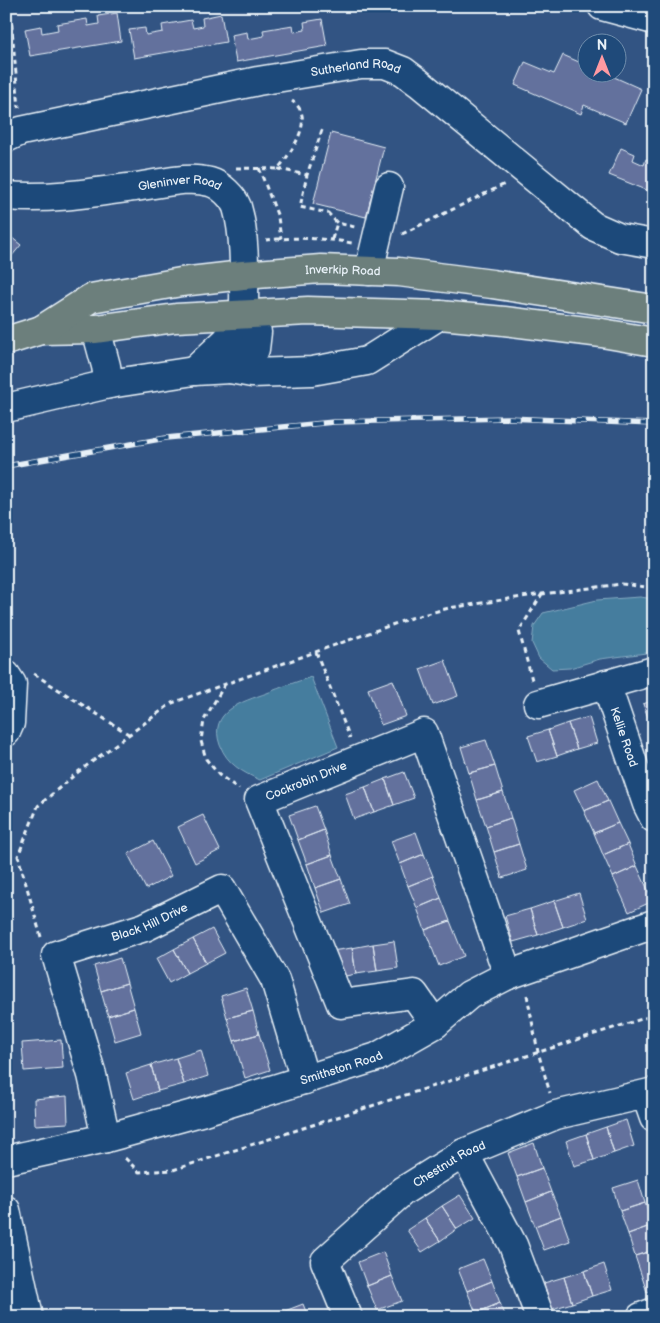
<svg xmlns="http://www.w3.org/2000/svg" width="660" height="1323" viewBox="0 0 660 1323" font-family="'Balsamiq Sans',sans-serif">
	<rect width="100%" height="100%" fill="#325483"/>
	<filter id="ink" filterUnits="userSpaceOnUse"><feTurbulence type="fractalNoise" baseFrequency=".02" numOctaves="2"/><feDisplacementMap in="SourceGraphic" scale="10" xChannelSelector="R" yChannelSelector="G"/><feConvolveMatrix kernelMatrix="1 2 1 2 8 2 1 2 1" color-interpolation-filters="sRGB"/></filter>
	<g filter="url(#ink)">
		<path fill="#447d9e" stroke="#86abc2" d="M640,597L654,599V652L600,659L570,668L552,669L539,658L532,643L534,626L543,613L597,600Z
			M311,677L338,747L260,780C242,772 227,764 220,745C208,711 242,702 267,693C281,687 296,682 311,677Z"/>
		<path fill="#64719d" stroke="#e8f1f8" d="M117,13L121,41L30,56L25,29L41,26L42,33L58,30L57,24L87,19L88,26L99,24L98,16Z
			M221,14L226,42L134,58L129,30L145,28L146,35L163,32L162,25L191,20L193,28L203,26L202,18Z
			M322,19L327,46L236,62L231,35L247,32L248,39L264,36L263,30L293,25L294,32L305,30L304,22Z
			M563,55L588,66V72H603L641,89L626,123L584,105L581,114L515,85L525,62L554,74Z
			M331,133L384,147L366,217L313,204Z
			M621,148L635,154L633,160L644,165L646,159L654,162V193L609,175Z
			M6,233L21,245L6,263Z
			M445,660L458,696L433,705L420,669Z
			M393,680L406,716L381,725L368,689Z
			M654,700V727L652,728L643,704Z
			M589,717L597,743L577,749L568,723Z
			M568,723L577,749L557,756L548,730Z
			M548,730L557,756L537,762L528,736Z
			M486,740L495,766L469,773L461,747Z
			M495,766L503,792L477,800L469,773Z
			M404,772L414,798L394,805L385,779Z
			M385,779L394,805L374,812L365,787Z
			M598,779L608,801L584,811L574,790Z
			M365,787L374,812L354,819L345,794Z
			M503,792L511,818L486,826L477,800Z
			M608,801L618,823L594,833L584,811Z
			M315,806L324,830L298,840L289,815Z
			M203,815L220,850L195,863L178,827Z
			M511,818L519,844L494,852L486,826Z
			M618,823L628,844L603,855L594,833Z
			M324,830L332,855L307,864L298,840Z
			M416,832L424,854L400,864L391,841Z
			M153,841L171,876L146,889L128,854Z
			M519,844L527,870L502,878L494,852Z
			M628,844L637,866L613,877L603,855Z
			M424,854L433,876L408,886L400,864Z
			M332,855L341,879L315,888L307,864Z
			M637,866L653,901L629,912L613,877Z
			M433,876L441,898L417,908L408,886Z
			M341,879L350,904L324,913L315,888Z
			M579,893L587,919L563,927L554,901Z
			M441,898L450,921L425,930L417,908Z
			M554,901L563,927L538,935L530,909Z
			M530,909L538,935L513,942L505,916Z
			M450,921L464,956L439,966L425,930Z
			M212,929L225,953L206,963L193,939Z
			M193,939L206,963L187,973L174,949Z
			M394,941L398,968L377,971L373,944Z
			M373,944L377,971L356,974L352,948Z
			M352,948L356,974L335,978L331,951Z
			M174,949L187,973L169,983L156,959Z
			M120,958L127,983L101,991L94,966Z
			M127,983L134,1008L108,1016L101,991Z
			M246,988L253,1011L227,1018L221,996Z
			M134,1008L141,1033L115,1041L108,1016Z
			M253,1011L259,1034L234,1041L227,1018Z
			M259,1034L270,1070L245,1078L234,1041Z
			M61,1040L63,1068L24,1071L22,1043Z
			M201,1050L208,1076L184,1084L176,1058Z
			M176,1058L184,1084L158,1091L151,1065Z
			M151,1065L158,1091L134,1099L126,1073Z
			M67,1096L68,1123L35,1125L34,1099Z
			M626,1120L634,1146L614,1153L606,1127Z
			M606,1127L614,1153L594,1160L586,1134Z
			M586,1134L594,1160L574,1166L566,1141Z
			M534,1143L542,1168L517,1177L508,1153Z
			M542,1168L551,1192L526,1202L517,1177Z
			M638,1180L645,1203L620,1211L613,1188Z
			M551,1192L561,1216L535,1226L526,1202Z
			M460,1195L475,1218L457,1229L442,1206Z
			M645,1203L653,1225L628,1234L620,1211Z
			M442,1206L457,1229L440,1241L425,1218Z
			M561,1216L570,1241L544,1250L535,1226Z
			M425,1218L440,1241L422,1252L407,1230Z
			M653,1225L654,1250L635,1256L628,1234Z
			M654,1250V1290L647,1292L635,1256Z
			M383,1252L392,1276L367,1286L358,1262Z
			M483,1259L492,1281L467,1291L458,1269Z
			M604,1264L612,1290L592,1296L584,1271Z
			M584,1271L592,1296L572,1303L564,1277Z
			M392,1276L402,1301L377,1310L367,1286Z
			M564,1277L572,1303L552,1309L544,1283Z
			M492,1281L500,1303L476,1313L467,1291Z
			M500,1303L506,1317H477L476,1313Z
			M303,1304L308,1317H272V1316Z"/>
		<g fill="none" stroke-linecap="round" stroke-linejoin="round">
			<defs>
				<g id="minor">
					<path d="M602,6L654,20"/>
					<path id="s1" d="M6,138L21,131L258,81L361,64H385L403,71L419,83L593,226L620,238L654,244"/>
					<path id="s2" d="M6,196C51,200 98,192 142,186C164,183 188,176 210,182C221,185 233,197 237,207C246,237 244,282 244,313"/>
					<path d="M369,271L389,187"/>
					<path d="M96,329L106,366L109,384"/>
					<path d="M230,369L252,373L312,371L367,361L440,315"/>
					<path d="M194,371L227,340L244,313"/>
					<path d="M6,408L109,384L194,371L230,369L255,349L257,332L244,313"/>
					<path d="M6,675L12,684L10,723L6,732"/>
					<path id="s3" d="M606,684L647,804L654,818"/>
					<path d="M538,704L654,671"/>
					<path id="s4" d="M435,1024L414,994L341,1004L259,800L424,733L508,975"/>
					<path d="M646,1095L654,1118"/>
					<path id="s5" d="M106,1138L92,1075L56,955L145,927L222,889L275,980L305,1080"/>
					<path d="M464,1153L513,1245L540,1317"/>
					<path id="s6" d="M6,1160L106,1138L204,1111L377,1057L435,1024L469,995L508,975L654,924"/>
					<path d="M6,1210L29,1317"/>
					<path id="s7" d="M348,1317L325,1261L403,1191L464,1153L556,1115L654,1092"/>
					<path d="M641,1317L654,1312"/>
				</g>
				<g id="highway">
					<path d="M41,330L96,329L176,318L308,311L440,315L504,321L602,333L654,342"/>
					<path id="s8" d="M6,341L41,330L91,298L181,282L243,275L321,269L399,272L492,284L654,309"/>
				</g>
			</defs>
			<use href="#minor" stroke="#e8f1f8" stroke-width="31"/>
			<use href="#highway" stroke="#e8f1f8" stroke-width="31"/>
			<path stroke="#e8f1f8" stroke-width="3" stroke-dasharray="5 4" stroke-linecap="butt" d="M10,6L19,108
				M322,130L307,175L300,207L328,213L337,223L355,227
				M236,168L278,169C291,152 317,118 292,101
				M259,168L278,217L281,239
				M278,169L307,175
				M402,234L505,184
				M332,239L337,223
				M266,240C294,237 324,238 352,243
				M316,652L350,738
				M34,674L130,735
				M532,680L519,631L542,594
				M225,684L204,720L201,741L206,759L219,775L239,789
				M41,937L18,856L38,806L78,772L172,703L411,618L449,608L542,594L622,584L654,588
				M527,995L538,1052L550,1093
				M125,1158L139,1172L173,1170L654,1015"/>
			<use href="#minor" stroke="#1f4a7a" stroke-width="28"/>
			<use href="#highway" stroke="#6c7f7c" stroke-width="28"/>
			<defs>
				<path id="rail" d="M6,466L166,438L334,422L507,418L654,424"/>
			</defs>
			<use href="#rail" stroke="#e8f1f8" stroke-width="5.5"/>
			<use href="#rail" stroke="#1f4a7a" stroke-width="4" stroke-dasharray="11" stroke-linecap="butt"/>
		</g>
	</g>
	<g text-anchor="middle" stroke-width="4.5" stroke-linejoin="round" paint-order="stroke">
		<g font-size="12" fill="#e8f1f8" stroke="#1f4a7a">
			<text dy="4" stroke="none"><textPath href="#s1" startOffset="358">Sutherland Road</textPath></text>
			<text dy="4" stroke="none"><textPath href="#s2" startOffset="175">Gleninver Road</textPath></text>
			<text dy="4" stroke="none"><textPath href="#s8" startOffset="350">Inverkip Road</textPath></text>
			<text dy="4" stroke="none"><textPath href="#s3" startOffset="56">Kellie Road</textPath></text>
			<text dy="4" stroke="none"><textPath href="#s4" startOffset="381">Cockrobin Drive</textPath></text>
			<text dy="4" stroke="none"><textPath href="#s5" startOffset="289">Black Hill Drive</textPath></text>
			<text dy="4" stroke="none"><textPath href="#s6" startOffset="348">Smithston Road</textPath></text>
			<text dy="4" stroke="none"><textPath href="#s7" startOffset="219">Chestnut Road</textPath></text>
		</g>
	</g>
	<rect width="660" height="1323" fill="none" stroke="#1f4a7a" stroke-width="25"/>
	<rect x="12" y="12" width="635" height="1298" fill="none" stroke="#e8f1f8" stroke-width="2" filter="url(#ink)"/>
	<g transform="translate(602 58)"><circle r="24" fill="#1f4a7a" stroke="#6f8dac"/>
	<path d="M0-4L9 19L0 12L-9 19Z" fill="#ff9aa2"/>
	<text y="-8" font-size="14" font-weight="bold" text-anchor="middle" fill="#e8f1f8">N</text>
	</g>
</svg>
